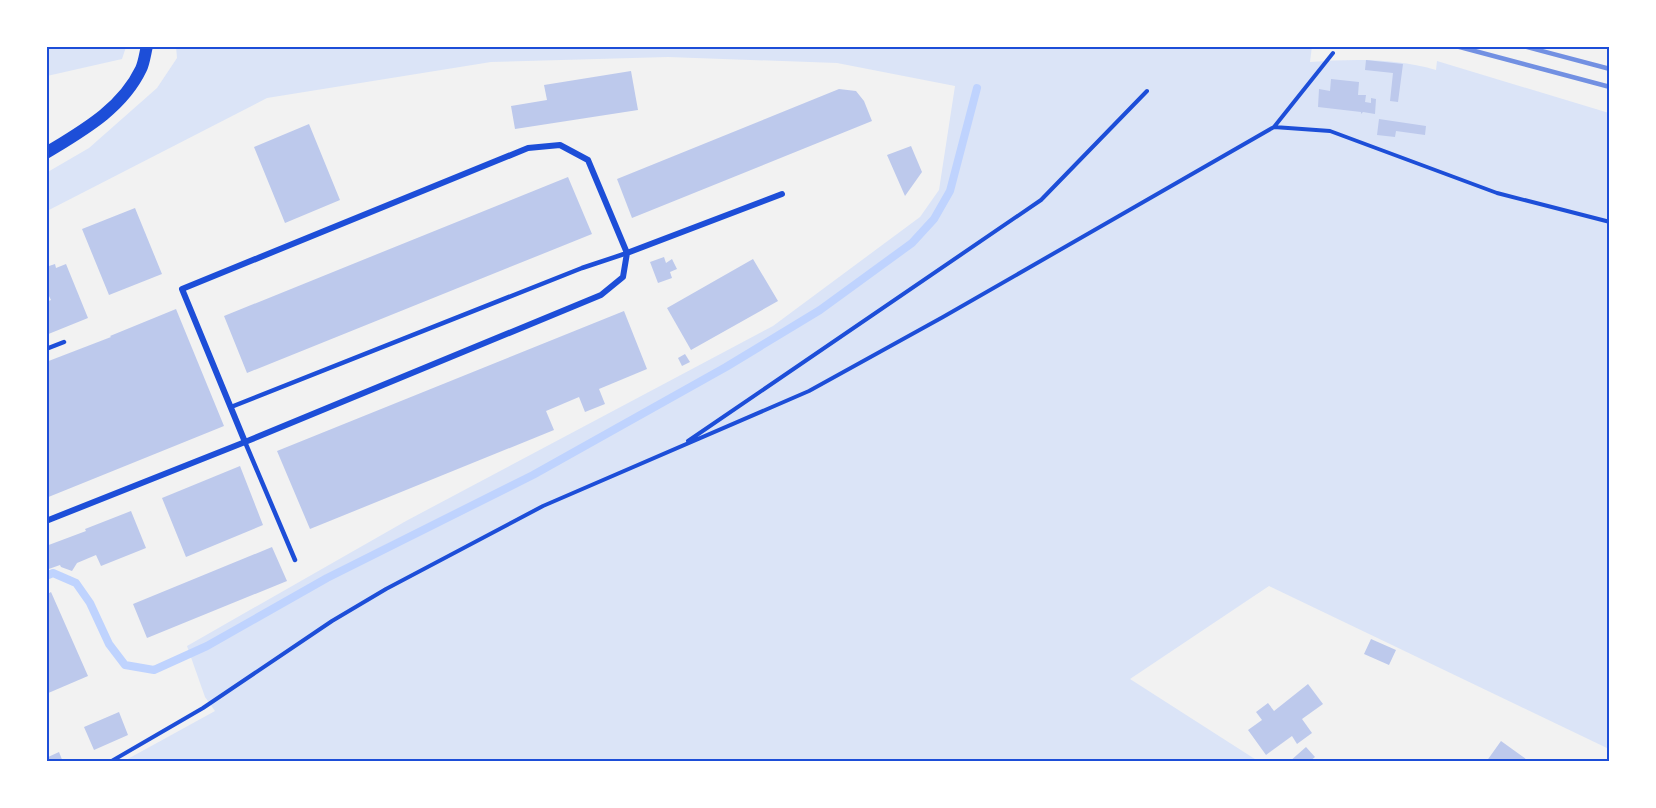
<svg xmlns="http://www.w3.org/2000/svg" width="1656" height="808" viewBox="0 0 1656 808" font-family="'Archivo Narrow',sans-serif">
	<rect width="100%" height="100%" fill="#f2f2f2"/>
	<path fill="#dbe4f7" d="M176,46H1312L1310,62C1354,59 1394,58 1436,70L1437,61L1609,113V749L1269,586L1130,679L1258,761H124L215,711L205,697L187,646L406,521L773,326L920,217L939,190L955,86L837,63L668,57L491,62L267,98L47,211L46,173L89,148L157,88L177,58Z
		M46,47L47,46L126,47L122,59L47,76Z"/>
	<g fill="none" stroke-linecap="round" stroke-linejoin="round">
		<path stroke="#bfd3fe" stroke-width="8" d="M46,576L53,573L76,583L90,603L109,644L125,665L154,670L207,646L327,578L533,475L726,367L820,310L912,243L934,219L950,191L977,88"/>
	</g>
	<path fill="#bdc9ec" d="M1366,60L1403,64L1398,102L1390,101L1393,73L1365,70Z
		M631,71L638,110L515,129L511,106L547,100L544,85Z
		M1331,79L1359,82L1358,95H1366L1365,102L1371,103V98L1376,99L1375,114L1363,112L1361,114V112L1318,107L1319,89L1330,91Z
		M839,89L856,91L864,101L872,121L632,218L617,179Z
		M1379,119L1426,126L1425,135L1396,131L1395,137L1377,135Z
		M309,124L340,200L285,223L254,147Z
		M911,146L922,172L905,196L887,155Z
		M568,177L592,234L247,373L224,316Z
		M135,208L162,274L109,295L82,229Z
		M664,257L666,263L672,259L677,269L670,272L672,278L658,283L650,262Z
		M753,259L778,301L691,350L667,308Z
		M55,264L56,268L66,264L88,318L46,335V302L51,300L46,290V267Z
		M176,309L224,426L46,498V362L111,337L110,336Z
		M624,311L647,369L599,389L605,404L585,412L579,397L546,411L554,430L310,529L277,451Z
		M685,354L690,362L682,366L678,358Z
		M240,466L263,525L186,557L162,498Z
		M131,511L146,548L101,566L96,555L77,563L72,571L61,567L60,565L46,570V546L86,531L85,529Z
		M272,547L287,581L147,638L133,604Z
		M51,592L88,676L46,694V595Z
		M1371,639L1396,650L1389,665L1364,654Z
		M1308,684L1323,704L1302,719L1312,733L1297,744L1292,736L1266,755L1248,730L1262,720L1256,712L1268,703L1274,711Z
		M119,712L128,735L94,750L84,727Z
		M1501,741L1530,762H1486Z
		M1306,747L1315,757L1309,762H1289Z
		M59,752L63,762H46V758Z"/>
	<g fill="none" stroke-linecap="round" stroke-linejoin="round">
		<path stroke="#1d4ed8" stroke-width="4" d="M1274,127L1330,131L1497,193L1610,222
			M688,441L1041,200L1147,91
			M110,762L203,708L332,621L386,589L543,506L809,391L943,317L1274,127L1333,53"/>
		<path stroke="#1d4ed8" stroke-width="4.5" d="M46,349L64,342
			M231,407L582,268L627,253
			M245,442L295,560"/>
		<path stroke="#1d4ed8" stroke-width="6" d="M627,253L782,194
			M46,521L245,442L601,295L623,277L627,253L588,160L560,145L528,148L182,289L245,442"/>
		<path stroke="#1d4ed8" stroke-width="12" d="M46,153C82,131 122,109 141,69C144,63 145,54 147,46"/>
		<path stroke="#7290e2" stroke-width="4.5" d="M1456,46L1610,87
			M1523,46L1610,69"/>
	</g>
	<rect width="1656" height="808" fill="none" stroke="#ffffff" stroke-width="96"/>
	<rect x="48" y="48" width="1560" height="712" fill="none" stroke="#1d4ed8" stroke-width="2"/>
</svg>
